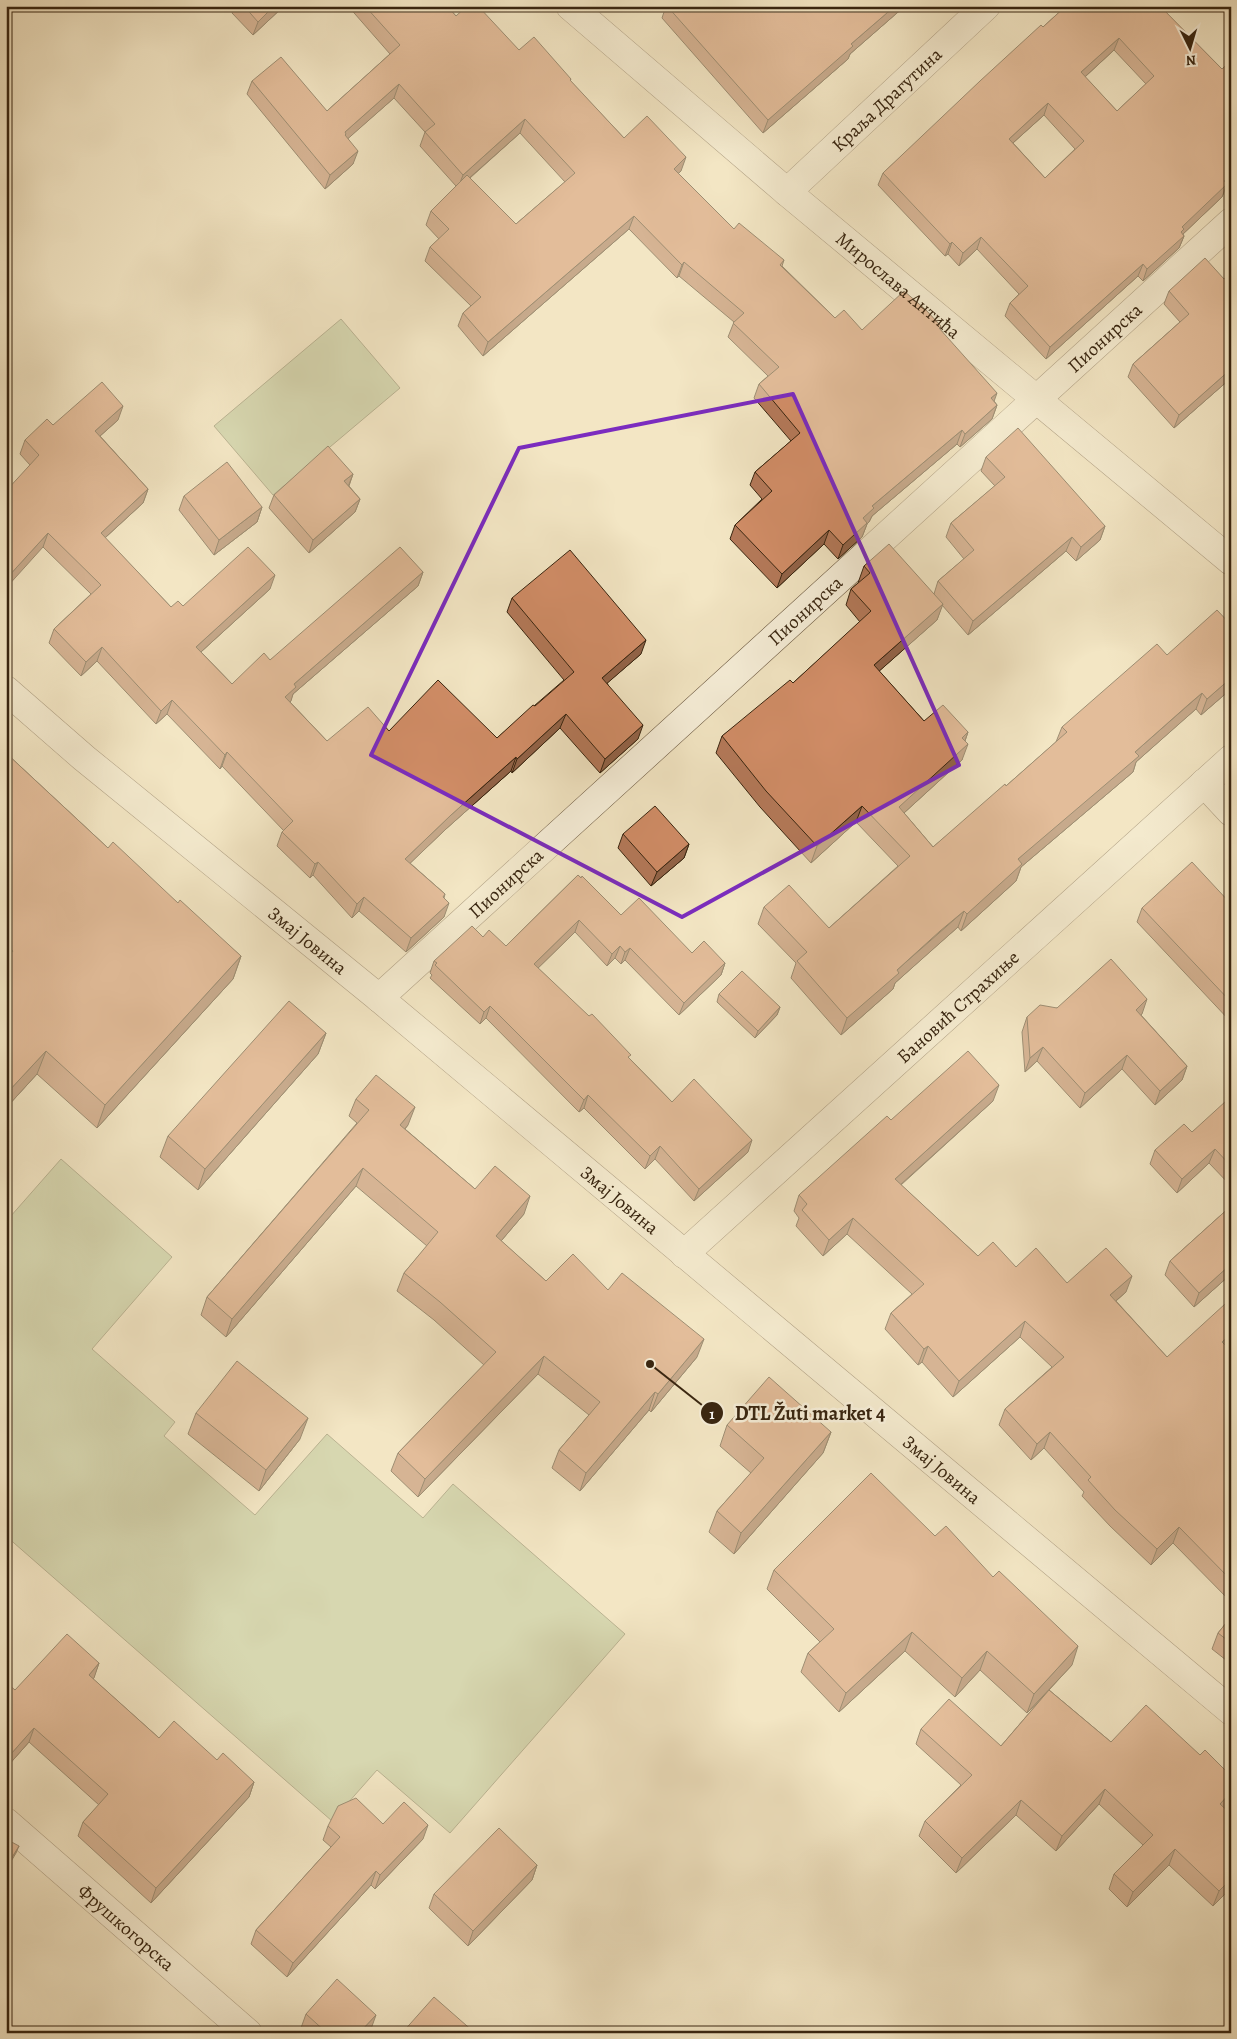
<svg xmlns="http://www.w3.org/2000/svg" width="1237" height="2039" viewBox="0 0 1237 2039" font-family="Alegreya,serif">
	<rect width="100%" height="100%" fill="#f3e6c4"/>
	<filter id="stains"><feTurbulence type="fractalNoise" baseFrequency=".004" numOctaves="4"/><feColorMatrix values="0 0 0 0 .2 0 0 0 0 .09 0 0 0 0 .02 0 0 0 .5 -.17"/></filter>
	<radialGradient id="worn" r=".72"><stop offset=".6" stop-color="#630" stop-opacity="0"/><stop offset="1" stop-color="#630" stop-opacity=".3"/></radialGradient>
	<path fill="#b6c698" stroke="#777654" d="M341,319L400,388L273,495L214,426Z
		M61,1159L172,1257L92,1349L175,1422L164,1436L255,1515L327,1434L423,1518L453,1484L625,1634L450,1833L377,1770L332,1821L6,1536V1214L10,1217Z"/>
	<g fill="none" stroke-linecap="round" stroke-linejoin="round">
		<defs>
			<g id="minor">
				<path id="s1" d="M570,6L787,192L1231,561"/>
				<path id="s2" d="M787,192L986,6"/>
				<path d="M1204,783L1231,812"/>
				<path id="s3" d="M379,998L1231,222"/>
				<path id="s4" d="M684,1254L1231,759"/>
				<path id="s5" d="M6,1822L248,2033"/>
			</g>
			<g id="tertiary">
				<path id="s6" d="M6,690L84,758L379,998L1231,1711"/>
			</g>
		</defs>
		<use href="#minor" stroke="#67553d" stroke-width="29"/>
		<use href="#tertiary" stroke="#67553d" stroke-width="29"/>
		<use href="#minor" stroke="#f7efd9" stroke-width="28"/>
		<use href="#tertiary" stroke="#f7efd9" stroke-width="28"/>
	</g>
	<path fill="#b47959" stroke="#382510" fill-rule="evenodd" d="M234,6H284L253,35L232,13Z
		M348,6H447L456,16L571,79L570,81L624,138L681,171L678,173L734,229L784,260L782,266L835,318L862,330L941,326L940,329L997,405L992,419L960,447L957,444L872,516L869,522L867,524L862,537L838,559L824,544L777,588L730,539L735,525L762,499L750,485L755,472L791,441L754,398L759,384L768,376L728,337L734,322L679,276L677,278L629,229L483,356L458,326L463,313L471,306L425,261L430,247L439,239L426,225L431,211L456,186L420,146L425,132L394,98L348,138L353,164L325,189L247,94L252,81L327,111L390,54ZM520,133L565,182L516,224L470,178Z
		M666,6H905L850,54L848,59L763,133L662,18Z
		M1066,6H1167L1163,10L1222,69L1231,61V184L1225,189L1222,197L1183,234L1184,236L1179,248L1143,281L1138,276L1046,359L1005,316L1010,303L1019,294L977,249L959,266L948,254L945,256L878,185L883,173ZM1114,50L1146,84L1117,111L1085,77ZM1044,115L1075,149L1045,178L1013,143Z
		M1224,279L1231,378L1174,428L1128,377L1133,364L1180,322L1164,304L1169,291Z
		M118,420L100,436L148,489L143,503L105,538L171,607L183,606L270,589L201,652L232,684L270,660L423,572L418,586L293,694L290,702L327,741L389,731L497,738L564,680L507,612L512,598L641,654L607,683L638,739L600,773L560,728L512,773L511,771L446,829L410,863L445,894L444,898V917L406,952L359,911L352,918L313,875L310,878L277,846L282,832L284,831L222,766L220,769L167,714L156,724L97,661L81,676L49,643L54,629L91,594L43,547L30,465L20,454L25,440L53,425Z
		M986,457L1105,526L1100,540L1076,561L1066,551L968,635L942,605L937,620L879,671L924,721L968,732L965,741L962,760L904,813L933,847L1006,786L1056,742L1062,727L1167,655L1231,689L1201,715L1196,709L1182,721L1136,762L1133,772L1021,867L1016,881L961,931L958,927L934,948L895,983L893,989L841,1035L791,978L796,963L758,924L764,907L829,928L898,866L856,822L811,863L760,807L716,753L722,736L793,683L860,622L846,605L851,589L858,583L864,566L934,594L938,581L964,559L946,537L951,523L995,486L981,471Z
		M353,474L349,486L360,499L355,512L309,553L269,508L274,495Z
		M184,496L262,507L257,522L214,555L179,510Z
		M6,753L108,848L178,903L241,956L233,979L97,1128L37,1074L6,1108Z
		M623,834L689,844L684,858L651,886L618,848Z
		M578,875L621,915L692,953L725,963L721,975L679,1015L625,960L621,964L615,958L607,966L575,932L538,968L629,1058L672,1102L748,1152L694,1201L655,1159L645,1169L584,1108L579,1112L486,1018L480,1024L430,978L432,975L430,973L434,961L483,937L506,946Z
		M1231,904V1022L1137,922L1142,908Z
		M719,994L780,1007L777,1015L755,1038L717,1002Z
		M1057,1008L1142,1014L1141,1015L1187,1066L1182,1080L1155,1105L1122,1069L1080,1108L1037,1061L1025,1072L1022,1032L1027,1017Z
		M326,1033L318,1054L198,1190L160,1157L168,1136Z
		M356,1099L408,1125L405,1129L475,1189L524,1214L501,1241L546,1281L608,1290L697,1357L651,1412L649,1410L580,1491L552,1468L559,1450L589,1415L538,1374L418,1497L391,1471L398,1453L484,1365L434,1320L397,1291L404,1273L427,1246L356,1186L226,1337L201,1315L207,1297L357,1123L349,1116Z
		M993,1101L901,1185L978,1256L1016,1267L1067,1283L1126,1292L1116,1301L1167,1357L1228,1348L1231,1351V1602L1173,1543L1151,1565L1110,1526L1082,1496L1084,1492L1044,1448L1031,1460L999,1425L1005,1409L1052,1367L1020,1337L953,1397L922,1362L918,1365L885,1329L891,1313L912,1294L847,1234L823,1256L796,1226L799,1218L794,1211L799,1195L891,1120Z
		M1231,1106V1186L1209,1163L1177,1193L1150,1164L1155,1150L1192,1132Z
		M1231,1206V1274L1194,1307L1165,1275L1170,1261Z
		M196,1413L300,1439L259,1491L188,1434Z
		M727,1425L831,1432L823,1453L734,1554L709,1532L717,1511L751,1473L720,1446Z
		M935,1536L1072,1665L1049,1690L1111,1742L1224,1808L1231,1814V1888L1213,1906L1169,1865L1127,1907L1109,1889L1114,1874L1143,1845L1099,1804L1056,1851L1016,1815L956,1873L919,1836L925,1821L961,1785L916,1744L921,1729L1001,1746L1048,1691L1027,1713L980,1670L955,1697L905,1651L839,1712L801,1672L808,1653L820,1642L767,1589L774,1570Z
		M1231,1617V1664L1212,1649L1218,1633Z
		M99,1663L93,1679L159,1738L217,1760L254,1782L249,1797L151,1903L78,1836L83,1822L99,1805L29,1742L6,1768V1687L15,1690Z
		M383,1824L423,1839L375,1889L371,1885L287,1977L251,1944L256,1930L331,1847L323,1840L328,1826Z
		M537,1865L532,1880L468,1946L429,1908L434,1894Z
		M306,2014L371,2029L367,2033H305L301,2028Z"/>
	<path fill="#926348" stroke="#382510" d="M274,6H284L253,35L258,22Z
		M895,6H905L850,54L848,59L763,133L768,120L851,44Z
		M1159,6H1167L1154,18Z
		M1119,38L1114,50L1076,85L1081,72Z
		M399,84L394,98L343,143L345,132Z
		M1048,103L1044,115L1004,151L1009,139Z
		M525,119L520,133L458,188L463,175Z
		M358,151L353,164L325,189L330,175Z
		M686,157L681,171L669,182L674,169Z
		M1231,175V184L1225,189L1222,197L1181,236H1184L1179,248L1143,281L1147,269L1182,227L1224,181Z
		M634,216L629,229L483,356L488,342Z
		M981,237L977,249L959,266L963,253Z
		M952,242L948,254L945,256L950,244Z
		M684,262L679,276L677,278L682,265Z
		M1143,264L1138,276L1046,359L1050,347Z
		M1231,369V378L1174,428L1179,415Z
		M997,393L992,407L991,398Z
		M997,405L992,419L960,447L965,434Z
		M123,406L118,420L90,445L95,431Z
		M962,430L957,444L872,516L869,522L867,524L862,537L838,559L843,545L872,506Z
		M353,474L348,487L344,481Z
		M148,489L143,503L96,546L101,533Z
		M360,499L355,512L309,553L313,540Z
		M262,507L257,522L214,555L219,540Z
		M1105,526L1100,540L1076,561L1081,547Z
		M829,530L824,544L777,588L782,574Z
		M48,533L43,547L6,588V579Z
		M1072,537L1066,551L968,635L973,621Z
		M423,572L418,586L293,694L291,701L280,711L285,697L294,684Z
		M275,575L270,589L191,661L196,647Z
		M943,604L937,620L868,681L874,665Z
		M646,640L641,654L597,692L602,678Z
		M102,647L97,661L81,676L86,662Z
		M1231,678V689L1201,715L1207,699Z
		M1202,693L1196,709L1136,762L1133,772L1021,867L1016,881L961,931L967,914L1018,859L1135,752Z
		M172,700L167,714L156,724L161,711Z
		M566,714L560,728L512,773L517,759Z
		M643,725L638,739L600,773L605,759Z
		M968,732L962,749L968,744L962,760L893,823L899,807L962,738Z
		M227,752L222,766L220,769L225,755Z
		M516,757L511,771L446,829L400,873L405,859L451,815Z
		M862,806L856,822L811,863L817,846Z
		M689,844L684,858L651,886L657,872Z
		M318,862L313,875L310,878L315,864Z
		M364,897L359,911L352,918L357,904Z
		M449,903L444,917L406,952L411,938Z
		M964,911L958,927L895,983L893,989L841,1035L847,1018L897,970Z
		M579,920L575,932L529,977L534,964Z
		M620,946L615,958L607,966L612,954Z
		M630,948L625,960L621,964L625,952Z
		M241,956L233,979L97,1128L105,1105Z
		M725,963L721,975L679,1015L684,1003Z
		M1147,999L1142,1014L1131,1024L1136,1010Z
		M490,1006L486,1018L480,1024L484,1012Z
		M780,1007L777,1015L755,1038L758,1031Z
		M326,1033L318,1054L198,1190L205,1169Z
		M1043,1047L1037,1061L1025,1072L1030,1058Z
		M46,1051L37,1074L6,1108V1094Z
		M1127,1055L1122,1069L1080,1108L1085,1093Z
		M1187,1066L1182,1080L1155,1105L1160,1091Z
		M999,1085L993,1101L889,1195L895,1179Z
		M588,1095L584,1108L579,1112L584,1100Z
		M415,1107L408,1125L393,1142L400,1125Z
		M752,1140L748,1152L694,1201L699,1189Z
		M660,1146L655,1159L645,1169L650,1156Z
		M1215,1149L1209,1163L1177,1193L1182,1179Z
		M363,1168L356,1186L226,1337L232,1319Z
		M530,1196L524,1214L490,1254L496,1236Z
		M853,1218L847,1234L823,1256L829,1240Z
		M1231,1264V1274L1194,1307L1199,1293Z
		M1132,1276L1126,1292L1104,1311L1110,1295Z
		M1025,1321L1020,1337L953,1397L959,1381Z
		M1231,1334V1345L1216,1358L1222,1342Z
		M704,1339L697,1357L651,1412L658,1394Z
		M928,1346L922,1362L918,1365L924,1349Z
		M544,1356L538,1374L418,1497L425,1479Z
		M655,1392L649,1410L580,1491L586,1473Z
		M308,1418L300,1439L259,1491L266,1470Z
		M831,1432L823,1453L734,1554L741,1533Z
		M1050,1432L1044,1448L1031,1460L1037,1444Z
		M1179,1527L1173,1543L1151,1565L1157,1549Z
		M912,1632L905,1651L839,1712L846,1693Z
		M1078,1646L1072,1665L1027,1713L1034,1694Z
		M987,1651L980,1670L955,1697L962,1678Z
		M99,1663L94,1678L83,1689L89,1675Z
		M34,1728L29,1742L6,1768L10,1755Z
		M254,1782L249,1797L151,1903L156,1888Z
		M1105,1789L1099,1804L1056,1851L1062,1836Z
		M1231,1792V1802L1214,1819L1220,1804Z
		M1021,1800L1016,1815L956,1873L962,1858Z
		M428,1825L423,1839L375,1889L380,1875Z
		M19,1846L16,1853L6,1870V1867Z
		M1175,1849L1169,1865L1127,1907L1133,1892Z
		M537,1865L532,1880L468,1946L473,1931Z
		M376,1871L371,1885L287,1977L293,1963Z
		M1231,1879V1888L1213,1906L1219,1891Z
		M376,2015L371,2029L367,2033H359Z"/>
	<path fill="#d18d67" stroke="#382510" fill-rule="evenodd" d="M244,6H274L258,22Z
		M365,6H447L456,16L467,6H478L519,50L534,37L571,79L570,80L624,138L647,116L686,157L674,169L734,229L739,223L784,260L780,265L835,318L844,310L862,330L904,291L925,309L941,326L939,328L997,393L991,398L997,405L965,434L962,430L872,506L874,508L863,518L867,523L843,545L829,530L782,574L735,525L772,491L755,472L800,433L759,384L779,367L733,323L744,313L684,262L682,265L634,216L488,342L463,313L481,297L430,247L449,229L431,211L467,175L516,224L575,173L525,119L463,175L425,132L435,124L399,84L345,132L346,134L345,135L358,151L330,175L252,81L281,57L327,111L400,45Z
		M667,6H895L851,44L853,46L768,120Z
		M1066,6H1160L1222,69L1231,61V175L1224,181L1227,184L1182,227L1184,229L1181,232L1184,236L1147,269L1143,264L1050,347L1010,303L1028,286L981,237L963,253L952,242L950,244L883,173L980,81L1041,25L1043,27ZM1119,38L1154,76L1117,111L1081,72ZM1048,103L1084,141L1045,178L1009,139Z
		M1205,258L1224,279L1231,273V369L1179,415L1133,364L1189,314L1169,291Z
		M102,382L123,406L95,431L148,489L101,533L171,607L178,601L183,606L248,547L275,575L196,647L232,684L264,653L270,660L400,547L423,572L294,684L296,687L285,697L327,741L368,707L389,731L438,680L497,738L533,705L535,706L574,672L512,598L570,550L646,640L602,678L643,725L605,759L566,714L517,759L516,757L451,815L405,859L445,894L443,897L449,903L411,938L364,897L357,904L318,862L315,864L282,832L293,821L227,752L225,755L172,700L161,711L102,647L86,662L54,629L101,585L48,533L6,579V491L39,455L25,440L47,419L53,425Z
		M1018,428L1105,526L1081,547L1072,537L973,621L938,581L974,550L951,523L1005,477L986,457Z
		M328,446L353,474L344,481L360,499L313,540L274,495Z
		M227,462L262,507L219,540L184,496Z
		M889,544L943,604L874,665L924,721L943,705L968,732L962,738L968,744L899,807L933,847L1005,784L1006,786L1067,732L1062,727L1157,644L1167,655L1217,610L1231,625V678L1207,699L1202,693L1188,705L1135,752L1139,756L1018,859L1022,864L967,914L964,911L940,931L897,970L899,973L847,1018L797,961L807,952L764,907L789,885L829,928L910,856L862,806L817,846L766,791L722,736L790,680L793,683L871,611L851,589L870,573L864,566Z
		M6,753L108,848L113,842L178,903L180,900L241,956L105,1105L46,1051L6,1094V959L13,951L6,945Z
		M655,806L689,844L657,872L623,834Z
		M1192,862L1231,904V1002L1142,908Z
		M578,875L581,878L582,876L621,915L639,898L692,953L704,941L725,963L684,1003L630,948L625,952L620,946L612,954L579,920L534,964L589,1016L592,1014L631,1055L628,1057L672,1102L694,1079L752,1140L699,1189L660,1146L650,1156L588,1095L584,1100L490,1006L484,1012L435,965L437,963L434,961L472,926L483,937L489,930L506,946Z
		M1111,959L1147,999L1136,1010L1187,1066L1160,1091L1127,1055L1085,1093L1043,1047L1030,1058L1027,1017L1040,1005L1057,1008Z
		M742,971L780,1007L758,1031L719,994Z
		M289,1001L326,1033L205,1169L168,1136Z
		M968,1051L999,1085L895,1179L978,1256L993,1242L1016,1267L1036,1248L1067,1283L1106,1248L1132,1276L1110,1295L1167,1357L1225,1304L1231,1310V1334L1222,1342L1231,1351V1580L1179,1527L1157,1549L1115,1510L1088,1480L1091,1477L1050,1432L1037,1444L1005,1409L1064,1357L1025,1321L959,1381L928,1346L924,1349L891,1313L924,1284L853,1218L829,1240L802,1210L807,1204L799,1195L887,1116L891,1120Z
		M376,1075L415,1107L400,1125L475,1189L495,1166L530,1196L496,1236L546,1281L573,1254L608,1290L622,1273L704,1339L658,1394L655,1392L586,1473L559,1450L600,1402L544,1356L425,1479L398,1453L496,1352L440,1302L404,1273L438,1232L363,1168L232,1319L207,1297L369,1110L356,1099Z
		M1226,1101L1231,1106V1166L1215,1149L1182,1179L1155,1150L1184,1124L1192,1132Z
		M1231,1206V1264L1199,1293L1170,1261Z
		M237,1361L308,1418L266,1470L196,1413Z
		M769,1377L831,1432L741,1533L717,1511L764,1458L727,1425Z
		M871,1473L935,1536L946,1526L993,1577L999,1571L1078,1646L1034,1694L987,1651L962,1678L912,1632L846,1693L808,1653L834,1629L774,1570Z
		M1231,1617V1643L1218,1633Z
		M67,1634L99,1663L89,1675L159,1738L174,1721L217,1760L223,1753L254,1782L156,1888L83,1822L108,1794L34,1728L10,1755L6,1751V1687L8,1684L15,1690Z
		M1049,1690L1111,1742L1146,1705L1200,1755L1205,1750L1231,1776V1792L1220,1804L1231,1814V1879L1219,1891L1175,1849L1133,1892L1114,1874L1153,1835L1105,1789L1062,1836L1021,1800L962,1858L925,1821L972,1775L921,1729L949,1699L1001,1746Z
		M356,1798L383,1824L404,1802L428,1825L380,1875L376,1871L293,1963L256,1930L340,1837L328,1826L338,1806Z
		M499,1828L537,1865L473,1931L434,1894Z
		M6,1839L19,1846L6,1867Z
		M337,1979L376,2015L359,2033H327L306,2014Z
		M434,1997L475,2033H402Z"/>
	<path d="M0 0H1237V2039H0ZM793,394L959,765L682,917L371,755L519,448Z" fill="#f3e6c4" fill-opacity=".55" fill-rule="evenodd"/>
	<path fill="none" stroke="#7b2cbf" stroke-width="4" stroke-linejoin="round" d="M793,394L959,765L682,917L371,755L519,448Z"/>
	<g text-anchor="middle" stroke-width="5" stroke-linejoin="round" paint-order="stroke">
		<g font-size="19" fill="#382510" stroke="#f7efd9">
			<text dy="7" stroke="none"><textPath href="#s2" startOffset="136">Краља Драгутина</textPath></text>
			<text dy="7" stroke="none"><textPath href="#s1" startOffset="431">Мирослава Антића</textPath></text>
			<text dy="7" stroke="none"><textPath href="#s3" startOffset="981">Пионирска</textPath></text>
			<text dy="7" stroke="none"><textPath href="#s3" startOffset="576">Пионирска</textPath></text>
			<text dy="7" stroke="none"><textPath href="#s3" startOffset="171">Пионирска</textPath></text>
			<text dy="7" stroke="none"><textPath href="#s6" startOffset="392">Змај Јовина</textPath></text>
			<text dy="7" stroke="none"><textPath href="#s4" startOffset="369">Бановић Страхиње</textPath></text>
			<text dy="7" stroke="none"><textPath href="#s6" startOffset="798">Змај Јовина</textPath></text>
			<text dy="7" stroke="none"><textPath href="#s6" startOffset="1218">Змај Јовина</textPath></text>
			<text dy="7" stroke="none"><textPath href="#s5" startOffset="160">Фрушкогорска</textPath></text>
		</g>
	</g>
	<path fill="none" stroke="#382510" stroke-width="2" d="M650 1364L712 1413"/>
	<g fill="#382510" stroke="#f7efd9" stroke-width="2">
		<circle cx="650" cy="1364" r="5"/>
		<circle cx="712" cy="1413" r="12"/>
	</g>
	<g font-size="15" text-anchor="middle" font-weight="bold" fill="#fff">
		<text x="712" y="1419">1</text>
	</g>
	<g font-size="20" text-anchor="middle" font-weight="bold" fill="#382510" stroke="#f7efd9" stroke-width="5" stroke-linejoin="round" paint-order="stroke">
		<text x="810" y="1420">DTL Žuti market 4</text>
	</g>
	<rect width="1237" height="2039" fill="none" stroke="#f3e6c4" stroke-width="25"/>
	<rect x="8" y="8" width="1222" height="2024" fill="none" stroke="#382510" stroke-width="2.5"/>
	<rect x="12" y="12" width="1212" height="2014" fill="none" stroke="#382510"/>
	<g transform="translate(1190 48) rotate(175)" stroke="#f7efd9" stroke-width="4" paint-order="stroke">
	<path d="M0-4L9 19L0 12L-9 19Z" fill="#382510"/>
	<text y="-8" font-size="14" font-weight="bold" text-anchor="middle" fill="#382510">N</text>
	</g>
	<rect width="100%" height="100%" filter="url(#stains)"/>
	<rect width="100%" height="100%" fill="url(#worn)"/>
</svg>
